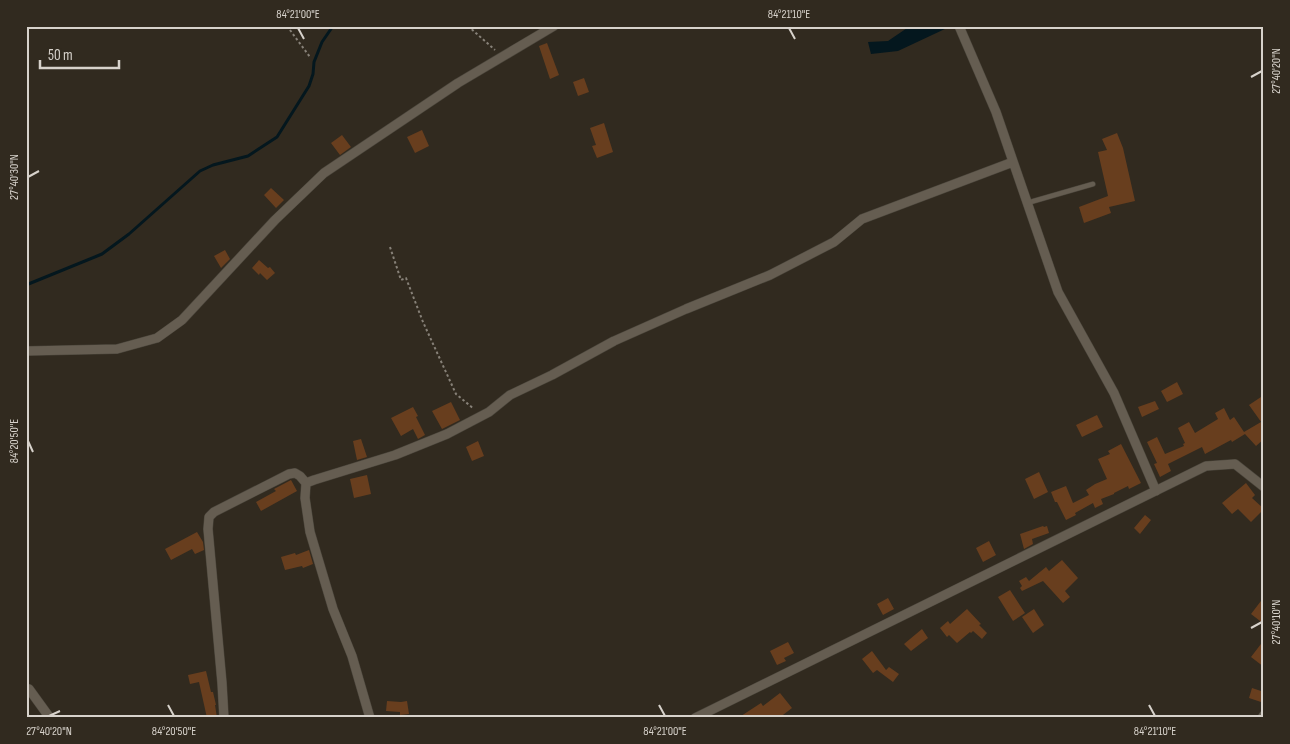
<svg xmlns="http://www.w3.org/2000/svg" width="1290" height="744" viewBox="0 0 1290 744" font-family="'Sofia Sans Condensed',sans-serif">
	<rect width="100%" height="100%" fill="#312a1f"/>
	<path fill="#04171e" d="M910,26H947V28L898,51L871,54L868,42L888,41Z"/>
	<g fill="none" stroke-linecap="round" stroke-linejoin="round">
		<path stroke="#04171e" stroke-width="3" d="M26,285L102,254L129,234L200,171L213,165L248,156L277,137L309,86L313,74L314,62L322,42L333,26"/>
	</g>
	<path fill="#683e1e" d="M547,43L559,75L550,79L539,46Z
		M584,78L589,92L578,96L573,82Z
		M604,123L613,152L597,158L592,146L596,145L590,128Z
		M422,130L429,146L415,153L407,137Z
		M1117,133L1123,148L1135,201L1109,207L1111,213L1084,223L1079,207L1108,196L1098,152L1107,150L1102,139Z
		M342,135L351,147L340,155L331,143Z
		M271,188L284,200L276,208L264,195Z
		M225,250L230,259L221,268L214,256Z
		M259,260L268,268L270,267L275,273L267,280L260,273L259,275L252,268Z
		M1177,382L1183,394L1167,402L1161,391Z
		M1264,395V426L1249,405Z
		M1155,401L1159,409L1142,417L1138,407Z
		M451,402L460,420L442,429L432,411Z
		M413,407L418,416L416,417L425,435L418,439L413,429L401,436L391,418Z
		M1224,408L1230,420L1234,417L1244,432L1261,422L1264,427V439L1256,446L1245,434L1232,442L1231,440L1205,454L1202,447L1168,464L1171,471L1160,477L1154,464L1157,463L1147,442L1157,437L1165,454L1184,446L1183,444L1185,443L1178,428L1189,422L1195,433L1218,419L1215,413Z
		M1097,415L1103,427L1082,437L1076,425Z
		M361,439L367,457L357,460L353,441Z
		M478,441L484,456L472,461L466,447Z
		M1121,444L1141,483L1129,489L1128,486L1114,493V494L1101,499L1103,504L1095,508L1093,503L1075,513L1076,515L1066,520L1057,502H1055L1051,492L1066,486L1073,503L1089,495L1086,490L1095,484L1107,479L1098,459L1110,454L1108,451Z
		M1039,472L1048,492L1034,499L1025,479Z
		M367,475L371,494L354,498L350,479Z
		M291,480L297,491L261,511L256,502L276,491L274,489Z
		M1246,483L1255,495L1252,498L1264,509L1251,522L1238,509L1232,514L1222,503Z
		M1145,515L1151,520L1140,534L1134,528Z
		M1043,526L1044,527L1047,526L1049,533L1032,539L1033,544L1024,549L1020,534Z
		M197,532L203,542L204,550L195,554L192,549L171,560L165,549Z
		M989,541L996,555L983,562L976,548Z
		M309,550L313,564L303,568L302,566L285,570L281,557L295,553L296,555Z
		M1062,560L1078,578L1065,591L1070,597L1063,603L1043,581L1022,591L1020,588L1022,586L1019,581L1026,577L1029,581L1046,567L1049,571Z
		M1010,590L1025,613L1013,621L998,597Z
		M1264,597V624L1251,614Z
		M888,598L894,609L883,615L877,604Z
		M967,609L981,624L979,625L987,633L982,639L973,631L971,633L970,632L957,643L949,635L947,637L940,628L948,621L950,624Z
		M1034,609L1044,625L1033,633L1022,617Z
		M922,629L928,638L911,651L904,644Z
		M1264,640V667L1251,657Z
		M788,642L794,653L784,658L786,661L777,665L770,651Z
		M872,651L886,670L889,667L899,674L893,682L877,670L873,673L862,659Z
		M206,671L211,692H213L216,705H215L217,718H207L199,682L190,684L188,675Z
		M1252,688L1264,692L1261,702L1249,698Z
		M780,693L792,708L779,718H738L761,703L763,706Z
		M387,701L401,702L407,701L409,714L400,715V712L386,711Z"/>
	<g fill="none" stroke-linecap="round" stroke-linejoin="round">
		<defs>
			<path id="service" d="M1027,203L1093,184"/>
			<path id="minor" d="M959,26L996,112L1058,292L1114,393L1156,491
				M26,351L117,349L157,338L182,320L275,220L324,173L458,83L554,26
				M29,689L50,718
				M224,718L222,683L208,529L209,517L214,512L289,474L295,473L300,476L306,483
				M370,718L352,656L333,609L310,532L305,498L306,483L314,480L395,455L447,434L489,412L510,395L552,375L614,341L686,309L770,275L834,242L862,219L1013,162
				M695,718L1206,466L1235,464L1264,487
				M1262,718L1264,715"/>
		</defs>
		<use href="#service" stroke="#4a453b" stroke-width="5.5"/>
		<use href="#minor" stroke="#4a453b" stroke-width="10"/>
		<path stroke="#878178" stroke-width="2" stroke-dasharray="2.5 2.5" stroke-linecap="butt" d="M287,26L310,57
			M468,26L495,50
			M390,247L401,280L406,278L423,322L456,394L474,409"/>
		<use href="#service" stroke="#655d51" stroke-width="4.5"/>
		<use href="#minor" stroke="#655d51" stroke-width="9"/>
	</g>
	<path fill="none" stroke="#d7d2cb" stroke-width="2" d="M298,28L304,39M789,28L795,39M1251,77L1262,71M28,177L39,171M28,441L33,452M1251,628L1262,622M168,705L174,716M659,705L665,716M1149,705L1155,716M49,716L60,711"/>
	<rect width="1290" height="744" fill="none" stroke="#312a1f" stroke-width="55"/>
	<path d="M40 60v8h79v-8" fill="none" stroke="#d7d2cb" stroke-width="2.5"/>
	<text x="48" y="60" font-size="15" fill="#d7d2cb" stroke="#312a1f" stroke-width="4" paint-order="stroke">50 m</text>
	<rect x="28" y="28" width="1234" height="688" fill="none" stroke="#d7d2cb" stroke-width="2"/>
	<g font-size="12" text-anchor="middle" fill="#d7d2cb">
		<text x="298" y="18">84°21'00"E</text>
		<text x="789" y="18">84°21'10"E</text>
		<text transform="translate(1276 71) rotate(-90)" y="4">27°40'20"N</text>
		<text transform="translate(14 177) rotate(-90)" y="4">27°40'30"N</text>
		<text transform="translate(14 441) rotate(-90)" y="4">84°20'50"E</text>
		<text transform="translate(1276 622) rotate(-90)" y="4">27°40'10"N</text>
		<text x="49" y="735">27°40'20"N</text>
		<text x="174" y="735">84°20'50"E</text>
		<text x="665" y="735">84°21'00"E</text>
		<text x="1155" y="735">84°21'10"E</text>
	</g>
</svg>
